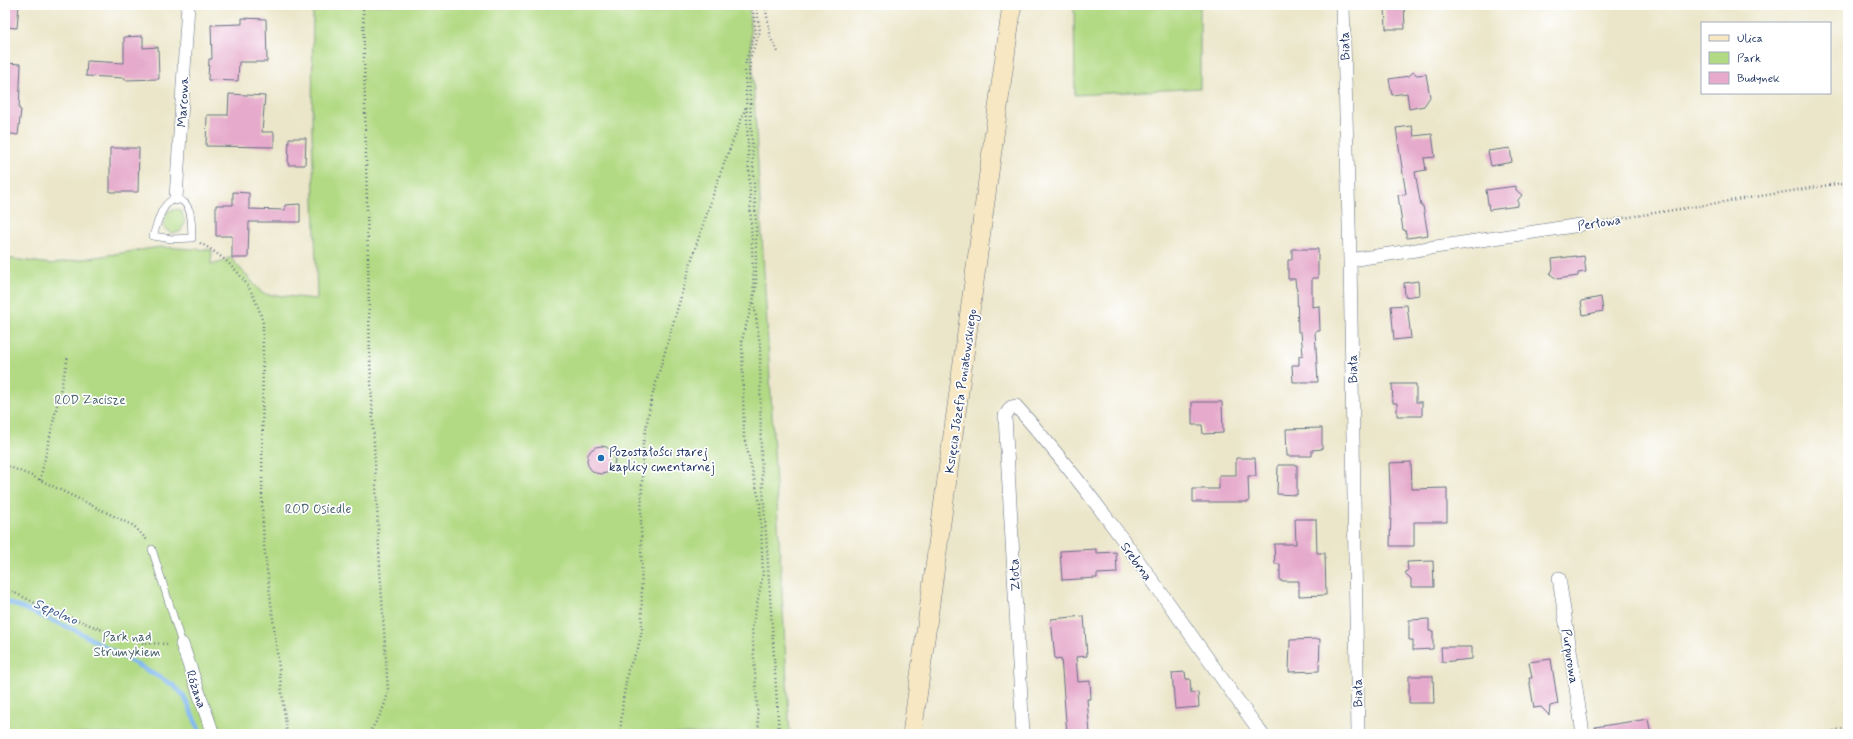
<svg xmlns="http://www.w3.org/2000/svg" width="1853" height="739" viewBox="0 0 1853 739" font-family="Mynerve,sans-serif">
	<rect width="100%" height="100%" fill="#fff"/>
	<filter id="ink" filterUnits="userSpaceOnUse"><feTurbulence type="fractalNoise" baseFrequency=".025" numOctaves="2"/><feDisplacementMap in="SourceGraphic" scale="8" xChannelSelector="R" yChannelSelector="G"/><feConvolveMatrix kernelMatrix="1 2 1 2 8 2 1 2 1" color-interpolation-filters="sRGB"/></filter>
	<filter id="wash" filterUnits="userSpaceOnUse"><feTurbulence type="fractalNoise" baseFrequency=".012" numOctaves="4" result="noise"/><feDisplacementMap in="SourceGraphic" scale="16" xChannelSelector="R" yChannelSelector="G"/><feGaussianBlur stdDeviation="0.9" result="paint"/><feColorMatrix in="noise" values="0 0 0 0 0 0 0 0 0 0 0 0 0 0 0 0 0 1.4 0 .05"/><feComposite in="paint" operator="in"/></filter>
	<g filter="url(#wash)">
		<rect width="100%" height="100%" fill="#ebe6c9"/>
		<path fill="#b2da84" stroke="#668471" d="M313,5H749L790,734H5V258L51,264L160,247L212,250L211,265L222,262L230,257L263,294L317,299L312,130Z
			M1074,5H1200V88L1075,95Z
			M178,209L182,212L185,223L180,232L171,233L164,228V222L168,211Z"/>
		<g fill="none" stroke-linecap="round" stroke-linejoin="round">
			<path stroke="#80b8f0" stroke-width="4.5" d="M5,601L77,631L173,685L184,696L201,734"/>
		</g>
		<g id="blocks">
			<path fill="#e6abcc" d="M5,5H19L17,28L5,27Z
				M1385,5H1404L1405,29H1386Z
				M242,18L266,19L267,62H239L238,81L208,80L209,59H212L211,25L242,24Z
				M143,36V48L158,47L159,79L125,80V78L86,76L87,61L124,63V37Z
				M5,63L21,64L19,109L21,110L18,135L5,133L8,89L5,88Z
				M1413,72L1417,75L1426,74L1430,97L1424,106L1409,109L1407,93L1392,95L1389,79L1409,76Z
				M229,94L265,96L262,132H274V147L206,146L207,115H228Z
				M1412,126L1414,136L1432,134L1435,157L1424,158L1426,170L1415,172L1421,206H1423L1428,235L1407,238L1405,230H1403L1398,195L1406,194L1396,128Z
				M289,138H306L305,165H288Z
				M110,148H139L138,192H110Z
				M1510,148L1512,162L1491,166L1488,151Z
				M1516,186V190L1522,195L1518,200V206L1489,210L1486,190Z
				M233,192L249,193V209L285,210V205L300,204V222H249L248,258H232V236H216V205H233Z
				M1292,249H1318V278H1312V307L1319,306L1320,331H1315L1318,382H1293L1292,365H1299V356L1303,355L1301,332H1298L1297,288H1296L1295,279H1288V260H1292Z
				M1576,256V257L1584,256L1586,272L1578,273V276L1557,279L1550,274L1553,269L1552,259Z
				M1418,281L1419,295L1405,297L1404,283Z
				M1601,297L1603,311L1583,315L1581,301Z
				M1407,305L1411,338L1394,340L1391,306Z
				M1392,384H1416V402H1422V416H1397V403H1393Z
				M1192,402H1222L1223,433L1203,434L1202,425H1192Z
				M1322,428V449L1312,450V456H1287L1286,429Z
				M587 460a14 14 0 1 1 28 0a14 14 0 1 1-28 0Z
				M1236,458H1255L1256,476H1248L1249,502H1193V489H1219V475H1236Z
				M1411,462L1412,489L1447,488V522H1414V546H1390L1391,511L1389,463Z
				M1278,465H1297V495L1277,494Z
				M1295,519H1316L1317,553H1325L1326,595L1299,596V581H1280V564H1275L1274,544H1296Z
				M1096,549V553L1116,552L1117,573L1097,574V578L1062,580L1060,551Z
				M1433,561L1434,587H1411V579L1405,573L1408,570L1407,562Z
				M1084,616L1087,656L1076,657L1078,682L1090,681L1091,699H1087L1090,734H1067L1061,658L1055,659L1051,619Z
				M1429,619V631H1433V649L1413,650V640H1409V620Z
				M1320,639L1319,671L1289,672L1290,640Z
				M1441,647H1472V659L1442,662Z
				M1551,659L1558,704L1550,706L1549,715L1541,707L1534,708L1529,678H1532L1529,662Z
				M1185,672L1186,679H1190L1191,693L1198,692L1199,707L1175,709L1172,673Z
				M1409,676H1433L1434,703H1409Z
				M1648,719L1651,734H1596L1595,727Z"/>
		</g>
	</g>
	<g filter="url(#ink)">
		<use href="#blocks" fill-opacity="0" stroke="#646f83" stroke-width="1"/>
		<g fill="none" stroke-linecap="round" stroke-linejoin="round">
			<defs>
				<path id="service" d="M176,198C194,203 191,223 192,238L172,239L153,236C158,222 161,203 176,198Z
					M152,549L182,644"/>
				<path id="minor" d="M1343,5L1350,260L1358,734
					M176,198L188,5
					M1350,260L1580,225
					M1559,578L1583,734
					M182,644L213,734
					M1023,734L1005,416L1011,407L1016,406C1107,508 1181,624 1262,734"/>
				<path id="secondary" d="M912,734L1012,5"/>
			</defs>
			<use href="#service" stroke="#646f83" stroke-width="8"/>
			<use href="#minor" stroke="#646f83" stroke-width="14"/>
			<use href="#secondary" stroke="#646f83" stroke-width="20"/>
			<path stroke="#646f83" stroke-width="2.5" stroke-dasharray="1 3" stroke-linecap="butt" d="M363,5L370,360L380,569L388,691C385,708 378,720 368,734
				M752,5L756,32L746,60L745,69L754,298
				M756,5L760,31L750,58L749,77L756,228V290L742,340L744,437L760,503L763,574L752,628L759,734
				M765,5L771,39L779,54
				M1592,223L1848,182
				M200,243C233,261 254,286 263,323L262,505L264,545L287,734
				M754,303L760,345L761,458L779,734
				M5,465L32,476L134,526L147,540
				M40,480L68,357
				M5,588L37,604L125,639L144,643L169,644
				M620,734L623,700L628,670L638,648L642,631L641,522L643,445L651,400L693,255L720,174L746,107
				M1822,734L1848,727"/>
			<use href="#service" stroke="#fff" stroke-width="7"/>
			<use href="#minor" stroke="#fff" stroke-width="13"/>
			<use href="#secondary" stroke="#f7e8c3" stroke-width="19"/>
		</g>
	</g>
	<circle fill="#1f6fb2" stroke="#fff" stroke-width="1.5" cx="601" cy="458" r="4"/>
	<g text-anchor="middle" stroke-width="3.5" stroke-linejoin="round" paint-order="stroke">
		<g font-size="13" fill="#1b2f5e" stroke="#fff">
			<text transform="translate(1344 46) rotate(-92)" y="5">Biała</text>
			<text transform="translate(182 102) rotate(-87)" y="5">Marcowa</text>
			<text transform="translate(1599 222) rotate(-9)" y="5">Perłowa</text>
			<text transform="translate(1352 369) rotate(-91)" y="5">Biała</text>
			<text transform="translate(960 391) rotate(-82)" y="5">Księcia Józefa Poniatowskiego</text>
			<text transform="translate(1137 561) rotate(54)" y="5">Srebrna</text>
			<text transform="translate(1014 575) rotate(-93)" y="5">Złota</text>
			<text transform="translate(1571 656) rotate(81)" y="5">Purpurowa</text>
			<text transform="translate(197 689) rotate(71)" y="5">Różana</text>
			<text transform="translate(1357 693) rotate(-91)" y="5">Biała</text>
		</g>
		<g font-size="13" fill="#486269" stroke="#fff">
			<text x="90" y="404">ROD Zacisze</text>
			<text x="318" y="513">ROD Osiedle</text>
			<text x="127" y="641">Park nad<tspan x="127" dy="15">Strumykiem</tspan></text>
		</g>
		<g font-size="13" fill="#1b2f5e" stroke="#fff" text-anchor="start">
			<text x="609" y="456">Pozostałości starej<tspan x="609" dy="15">kaplicy cmentarnej</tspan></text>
		</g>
		<g font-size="14" font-style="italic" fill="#39588a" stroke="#fff">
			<text transform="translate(56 611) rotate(23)" y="5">Sępolno</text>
		</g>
	</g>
	<rect width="1853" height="739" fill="none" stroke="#fff" stroke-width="20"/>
	<rect x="1701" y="22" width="130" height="72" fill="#ffffff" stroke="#a4acbf"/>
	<rect x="1709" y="35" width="20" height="6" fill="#f7e8c3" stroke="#a4acbf"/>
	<text x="1737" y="42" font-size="12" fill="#1b2f5e">Ulica</text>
	<rect x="1709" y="52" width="20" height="12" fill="#b2da84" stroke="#a4acbf"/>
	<text x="1737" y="62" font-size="12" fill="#1b2f5e">Park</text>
	<rect x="1709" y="72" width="20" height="12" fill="#e6abcc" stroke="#a4acbf"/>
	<text x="1737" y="82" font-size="12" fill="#1b2f5e">Budynek</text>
</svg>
